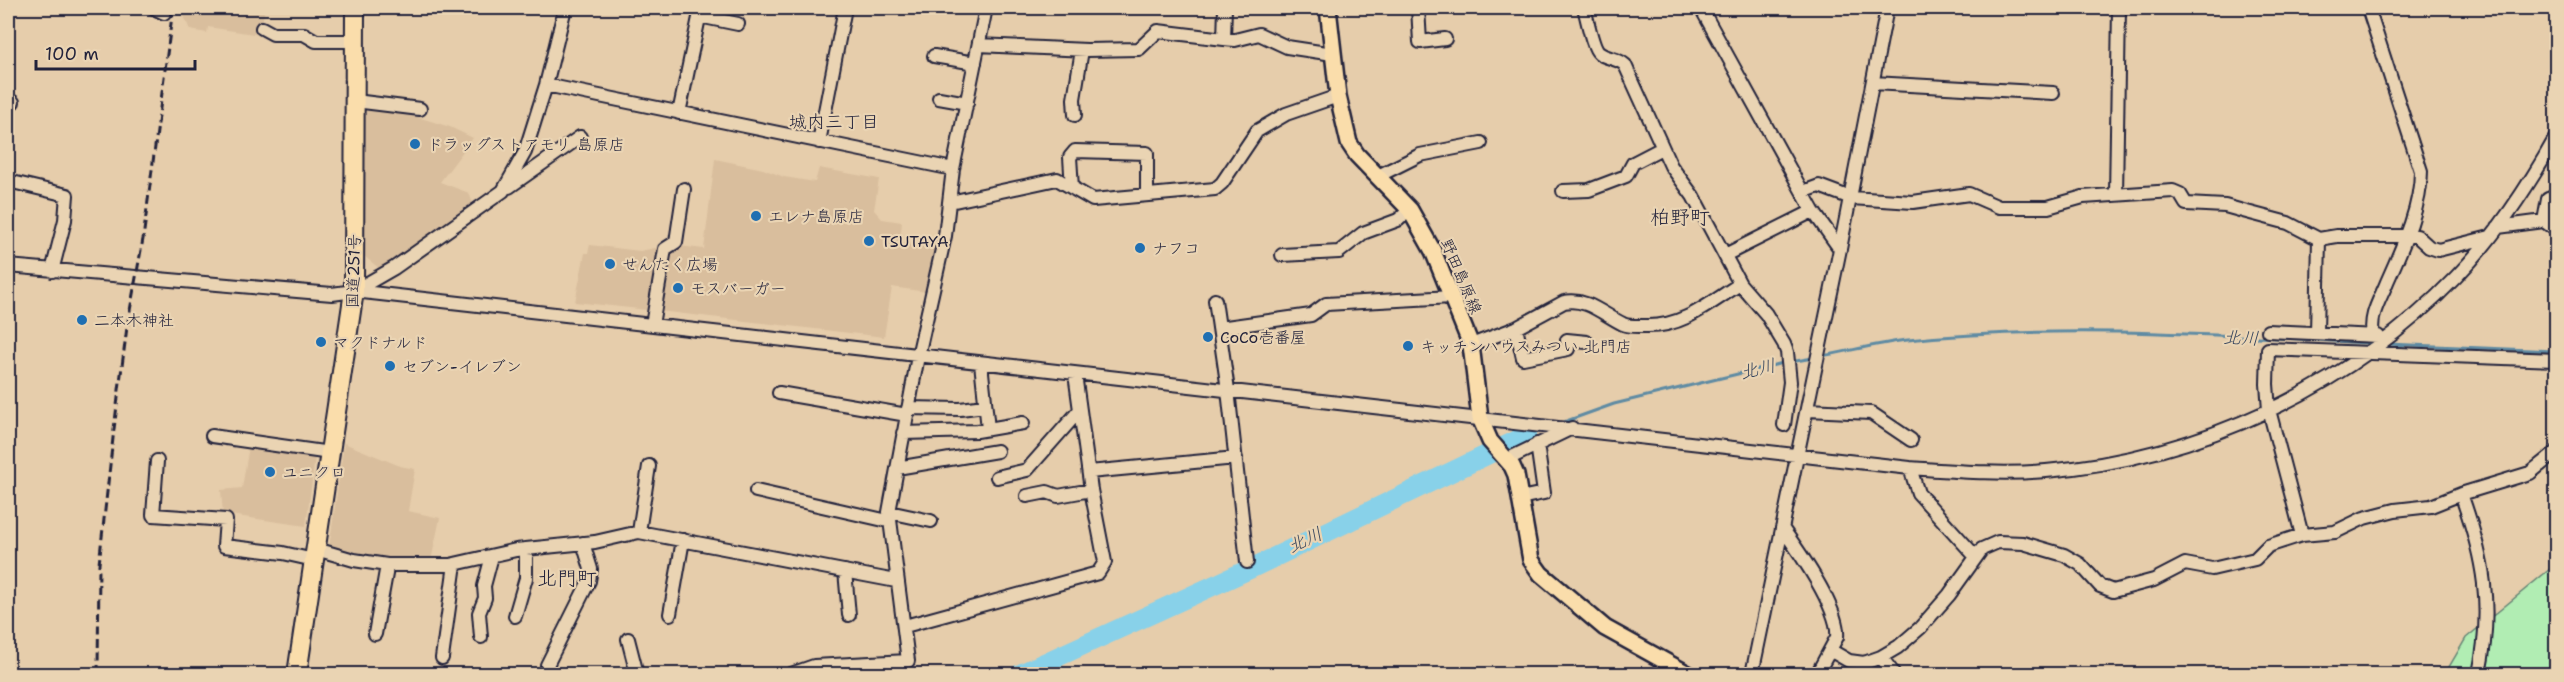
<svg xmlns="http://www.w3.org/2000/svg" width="2564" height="682" viewBox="0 0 2564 682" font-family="'Shantell Sans','Klee One',sans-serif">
	<rect width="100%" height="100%" fill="#e6cdab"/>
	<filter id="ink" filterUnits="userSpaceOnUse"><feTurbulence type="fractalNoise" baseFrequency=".0167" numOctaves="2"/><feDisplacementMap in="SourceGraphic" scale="12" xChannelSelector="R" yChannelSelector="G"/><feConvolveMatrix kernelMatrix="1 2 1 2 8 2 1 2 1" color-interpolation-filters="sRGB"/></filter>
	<g filter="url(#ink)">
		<path fill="#d9be9d" d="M185,8H265L260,35L208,27L207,33L190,30L184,16Z
			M363,107L398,111L450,127L473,138L440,182L469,193L474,206L380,269L364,256Z
			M715,159L763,169L784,177L815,182L819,168L879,179L874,210L882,219L902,222L900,242L937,247L927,292L892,287L884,337L659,311L669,252L679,246L704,249Z
			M590,245L640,251L660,247L648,310L575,302L585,253H588Z
			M344,443L400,466L415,469L408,511L440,518L431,561L386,563L329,548Z
			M249,446L315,457L306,526L223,514L221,490L242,488Z"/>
		<path fill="#b1edb3" stroke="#6a8877" stroke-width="1.5" d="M2556,564V674H2449L2446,672L2466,638Z"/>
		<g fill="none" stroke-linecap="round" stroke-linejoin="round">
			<path stroke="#5f8ba3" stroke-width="3" d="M2387,344L2556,351
				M1822,356C1850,351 1879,343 1908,340C2061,324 2218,335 2372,343
				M1790,362L1813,358
				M1561,423L1614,404L1783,363
				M1526,436L1541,431"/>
			<path stroke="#88d1e9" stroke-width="20" d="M1020,674L1252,568L1526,436"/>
			<defs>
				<path id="minor" d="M154,8L164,13
					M1418,8L1420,42L1445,39
					M1584,8C1587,17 1592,47 1599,53C1607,59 1618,58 1625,65L1671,166L1693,196L1740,284L1766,314L1784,344L1787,352L1790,382L1784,425
					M1701,8L1813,211L1840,249
					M2368,8L2421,171C2421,208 2402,248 2387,282C2380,300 2369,315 2373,335
					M699,16L738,24
					M262,28L273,34H304L316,41H355
					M1224,39L1225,8
					M979,45L1087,50L1139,49L1158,31L1224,39L1235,40L1259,34L1287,47L1333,54
					M934,56L975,63
					M1873,83L2053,93
					M546,85L953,169
					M939,98L967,103
					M355,101L420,109
					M8,102H13
					M679,113L701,8
					M1075,115L1074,99L1082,50
					M819,142L845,8
					M1378,176L1420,155L1481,143
					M8,181L67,195L65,220L52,271
					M509,187L580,137
					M1072,188L1070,157L1075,151L1147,153V195
					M1563,191L1589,190L1626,176L1633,163L1662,148
					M1803,192L1819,186L1851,198L1913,202L1969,194L1999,207H2048L2083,197L2173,191L2180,194L2186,204L2225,206L2243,211L2288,223L2319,239L2337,236H2417L2429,247L2438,250L2490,237
					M2116,195L2119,8
					M950,202L1057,179L1093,200L1215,189L1222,183L1257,131L1286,114L1338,96
					M2544,221L2548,199L2556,196
					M2498,227L2544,221L2556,230
					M1282,255L1339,252L1363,233L1398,220L1410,210
					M1725,255L1813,211
					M8,266L332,294L354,291L1910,468C1955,471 2001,475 2046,471C2199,458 2349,388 2456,277C2496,236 2528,187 2556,137
					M354,291L394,268L503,191L525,152L546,85L565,8
					M1215,300L1228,390L1247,562
					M652,325L665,249L676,242L684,189
					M1219,328L1311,315L1326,304L1452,297
					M1516,328L1523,358L1568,349L1567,340L1587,342
					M2268,331L2378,336
					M2317,333L2319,239
					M1471,345L1516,328L1564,302C1586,297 1604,315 1623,324C1630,327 1638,326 1646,326C1683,327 1710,303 1740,284
					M981,363L988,429
					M779,393L907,415
					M908,408L960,409L985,406
					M1808,410L1871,413L1911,440
					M903,433L977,431L1023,423
					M212,436L330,453
					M1506,460L1572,428
					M157,461L153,515L226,520L224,546L283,553L314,560
					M897,468L997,451
					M1910,468L1918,493L1976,557
					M1089,472L1236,458
					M997,477L1027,470L1079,411
					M756,491L888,521
					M2461,494C2484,558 2493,607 2479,674
					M1027,496L1047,492L1058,496L1091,490
					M1520,498L1544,493L1537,444
					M889,512L931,521
					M1782,528C1798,550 1840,610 1837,637L1817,674
					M639,532L649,466
					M2302,535L2269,410L2267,384L2268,349L2556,360
					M316,549L354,560L387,565H450L516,550L595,542L639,532L896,581
					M387,565L386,574L375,634Z
					M845,571L849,615
					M670,614L683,540
					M515,616L526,578V549
					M905,626L1098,573L1105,562L1091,490L1075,374
					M481,637L479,613L485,598L484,586L492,556
					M628,639L637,674
					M1830,650L1849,661L1864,663L1881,657L1898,647L1920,628L1949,595L1982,549L1998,542L2023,543L2064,555L2080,564L2100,586L2113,591L2154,580L2185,564L2212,569L2255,559L2268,546L2302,535L2335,532L2364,518L2395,510L2431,506L2461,494L2530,473L2556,452
					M1881,657L1894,674
					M442,658L455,564
					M547,665L589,581L591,569L583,543
					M791,674L814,666L908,661L889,512L918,356L945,236L953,169L986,8
					M1752,674L1840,249L1887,8"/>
				<path id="major" d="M1328,8L1338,96L1349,143L1357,155L1410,210L1433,251L1471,345L1480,418L1490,441L1512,466L1516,475L1531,560L1541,574L1605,628L1688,674"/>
				<path id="highway" d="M297,674L354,291L355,8"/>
			</defs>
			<use href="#minor" stroke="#22223b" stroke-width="16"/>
			<use href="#major" stroke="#22223b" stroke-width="20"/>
			<use href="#highway" stroke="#22223b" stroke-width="22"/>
			<use href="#minor" stroke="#ead4b3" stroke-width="12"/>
			<use href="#major" stroke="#faddab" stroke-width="15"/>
			<use href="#highway" stroke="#faddab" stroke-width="18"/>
			<path stroke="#22223b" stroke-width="3" stroke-dasharray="9 4.5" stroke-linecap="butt" d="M98,674L99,564L114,429L127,327L143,239L173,8"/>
		</g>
	</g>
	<g fill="#1f6fb2" stroke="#ead4b3" stroke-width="2">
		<circle cx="415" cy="144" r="6"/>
		<circle cx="756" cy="216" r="6"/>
		<circle cx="869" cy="241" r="6"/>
		<circle cx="1140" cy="248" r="6"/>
		<circle cx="610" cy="264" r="6"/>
		<circle cx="678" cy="288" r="6"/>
		<circle cx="82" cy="320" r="6"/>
		<circle cx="1208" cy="337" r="6"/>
		<circle cx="321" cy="342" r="6"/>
		<circle cx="1408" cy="346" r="6"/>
		<circle cx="390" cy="366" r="6"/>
		<circle cx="270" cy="472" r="6"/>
	</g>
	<g text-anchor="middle" stroke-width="4.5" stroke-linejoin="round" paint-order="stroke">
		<g font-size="16" fill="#22223b" stroke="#ead4b3" text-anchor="start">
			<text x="427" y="150">ドラッグストアモリ 島原店</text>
			<text x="768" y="222">エレナ島原店</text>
			<text x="881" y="247">TSUTAYA</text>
			<text x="1152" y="254">ナフコ</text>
			<text x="622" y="270">せんたく広場</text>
			<text x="690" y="294">モスバーガー</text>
			<text x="94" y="326">二本木神社</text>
			<text x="1220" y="343">CoCo壱番屋</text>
			<text x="333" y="348">マクドナルド</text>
			<text x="1420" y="352">キッチンハウスみつい 北門店</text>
			<text x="402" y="372">セブン-イレブン</text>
			<text x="282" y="478">ユニクロ</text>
		</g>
		<g font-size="16" fill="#22223b" stroke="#ead4b3">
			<text transform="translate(353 271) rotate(-88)" y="6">国道251号</text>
			<text transform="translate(1462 276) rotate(67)" y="6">野田島原線</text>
		</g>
		<g font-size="18" fill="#22223b" stroke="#ead4b3">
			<text x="834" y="128">城内三丁目</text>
		</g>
		<g font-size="18" font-style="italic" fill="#36455e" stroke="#ead4b3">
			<text transform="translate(2241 338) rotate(2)" y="6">北川</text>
			<text transform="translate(1758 369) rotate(-13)" y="6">北川</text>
			<text transform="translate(1305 540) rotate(-25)" y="6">北川</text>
		</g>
		<g font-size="20" fill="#22223b" stroke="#ead4b3">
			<text x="1680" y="224">柏野町</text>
			<text x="567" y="585">北門町</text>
		</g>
	</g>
	<rect width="2564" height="682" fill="none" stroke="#ead4b3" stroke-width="30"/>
	<rect x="15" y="15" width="2534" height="652" fill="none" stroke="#22223b" stroke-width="2" filter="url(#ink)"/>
	<path d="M36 60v9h159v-9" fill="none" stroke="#22223b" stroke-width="3"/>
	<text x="45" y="60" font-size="18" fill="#22223b" stroke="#ead4b3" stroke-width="4.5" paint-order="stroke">100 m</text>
</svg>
